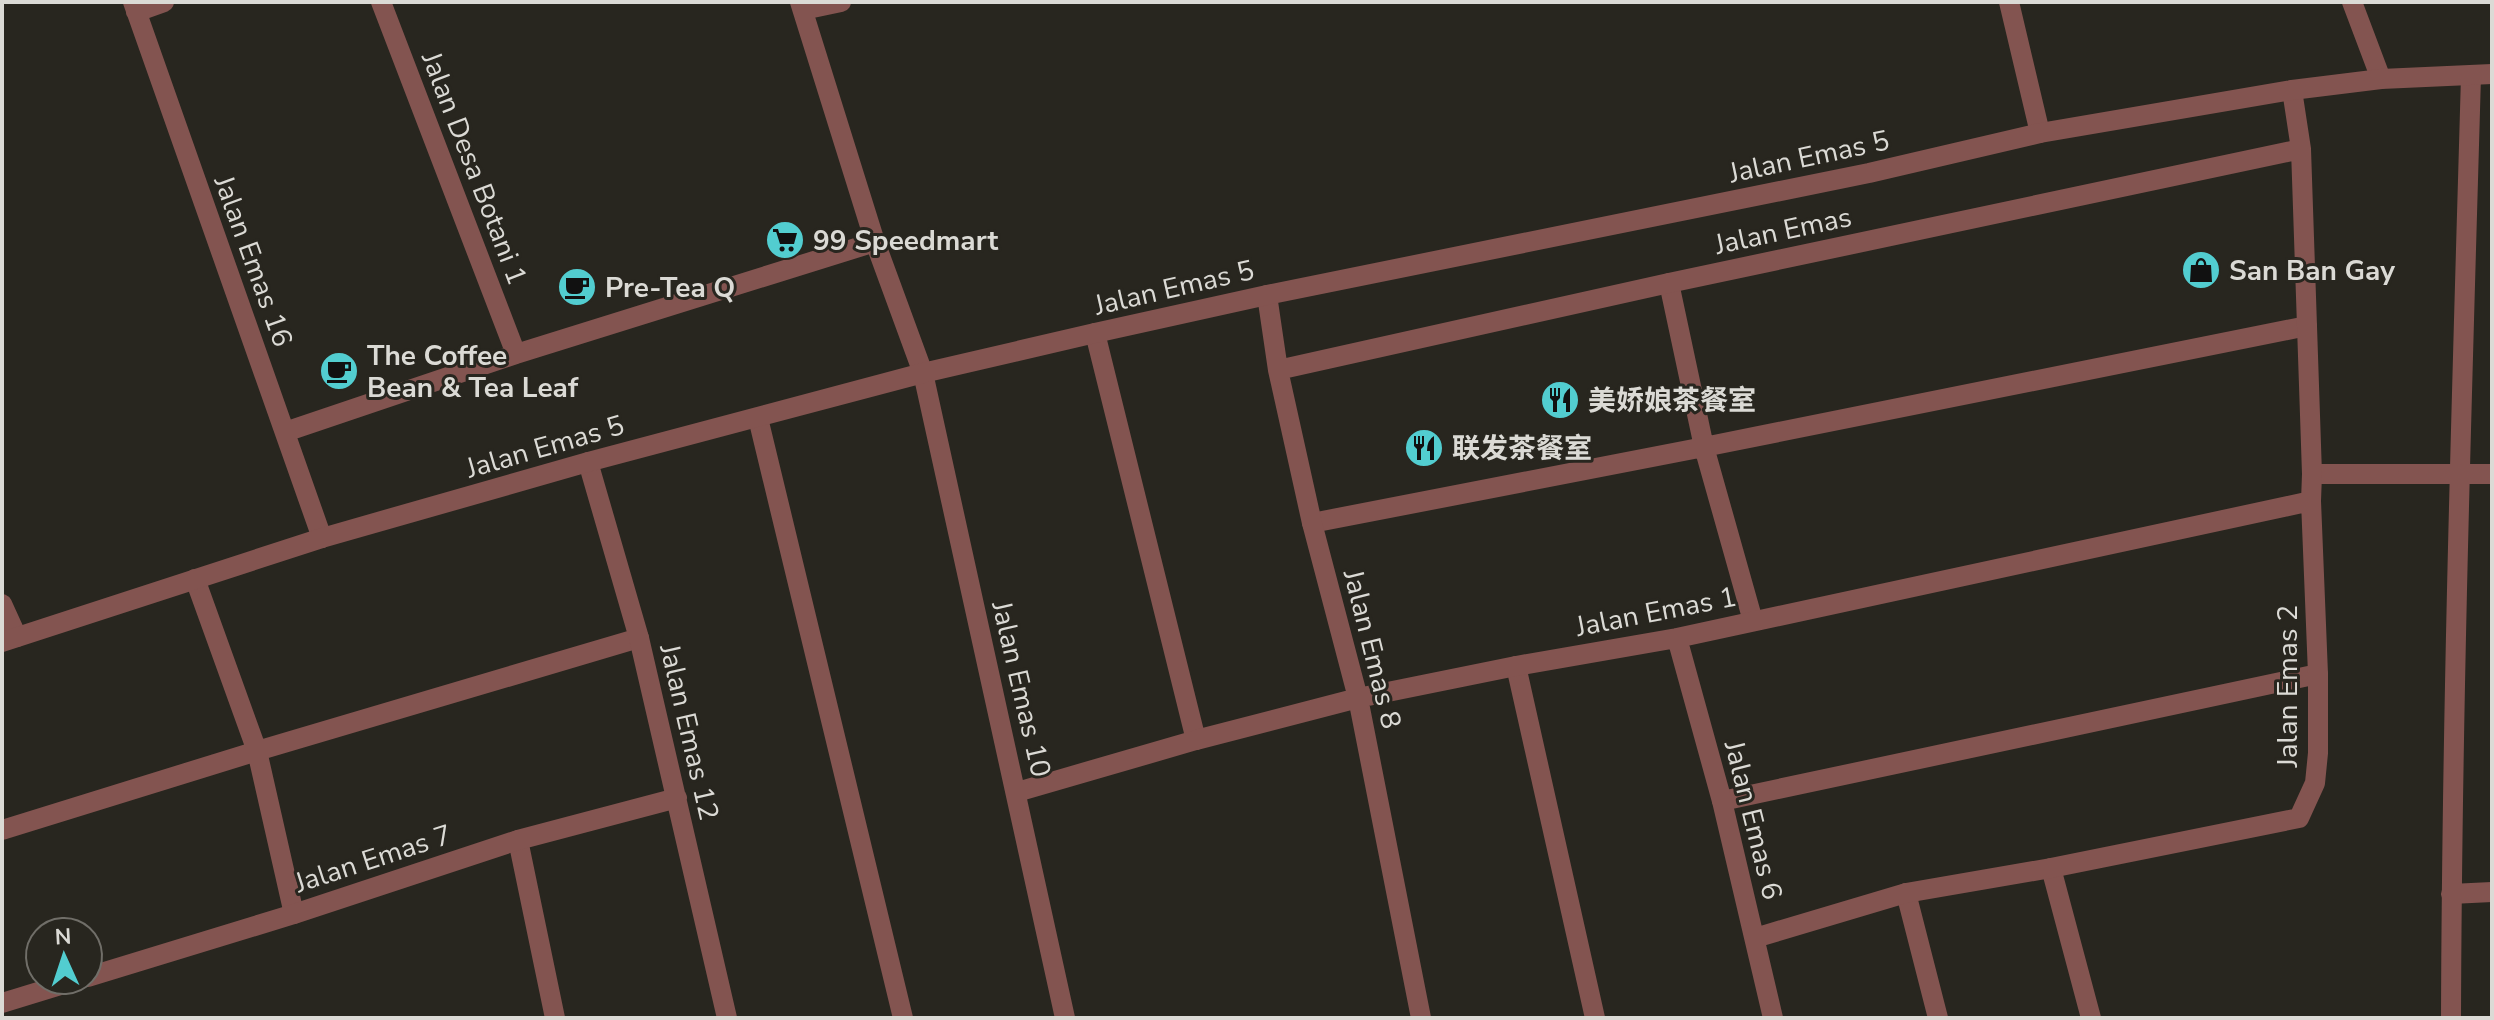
<svg xmlns="http://www.w3.org/2000/svg" width="2494" height="1020" viewBox="0 0 2494 1020" font-family="'Nunito Sans','Noto Sans SC',sans-serif">
	<rect width="100%" height="100%" fill="#28261f"/>
	<g fill="none" stroke-linecap="round" stroke-linejoin="round">
		<path stroke="#835450" stroke-width="20" d="M1669,283L1704,447L1753,621
			M1095,333L1196,740
			M758,418L903,1018
			M2312,474H2492
			M1312,523L1704,447L2307,326
			M195,579L257,751L294,914
			M1516,666L1595,1018
			M1722,801L2318,674
			M2,830L257,751L639,638
			M518,840L555,1018
			M2051,868L2091,1018
			M1906,893L1938,1018
			M2451,894L2492,892
			M2451,1018C2452,704 2462,390 2471,76"/>
		<path stroke="#835450" stroke-width="20" d="M133,2L322,538
			M381,2L516,354
			M800,2L875,242L923,373L1065,1018
			M2009,2L2040,133
			M2352,2L2381,79
			M803,10L841,2
			M136,12L164,2
			M1267,295L1278,370L1312,523L1358,698L1421,1018
			M1278,370L1669,283L2301,149
			M285,432L516,354L875,242
			M588,462L639,638L727,1018
			M2,604L17,637
			M1677,638L1722,801L1773,1018
			M1017,792L1196,740L1358,698L1516,666L1677,638L2311,501
			M1755,938L1906,893L2051,868L2299,818L2315,783L2318,753V674L2311,501L2312,474L2301,149L2292,90
			M88,977L294,914L518,840L677,798
			M2,1003L77,980"/>
		<path stroke="#835450" stroke-width="20" d="M2,642L322,538L588,462L923,373L1095,333L1267,295L1869,173L2040,133L2292,90L2381,79L2492,74"/>
	</g>
	<defs>
		<symbol id="supermarket-disc" viewBox="-11 -11 22 22"><circle r="9.5" fill="#52cdd0" stroke="#28261f"/><path d="M-6-5.5h2.5l.6 2H6L4.5 2H-2.5L-4.4-4H-6ZM-1.5 3.2a1.3 1.3 0 1 0 .1 0ZM3 3.2a1.3 1.3 0 1 0 .1 0Z" fill="#111"/></symbol>
		<symbol id="shop-disc" viewBox="-11 -11 22 22"><circle r="9.5" fill="#52cdd0" stroke="#28261f"/><path d="M-5-2.5h2.3a2.7 3.5 0 0 1 5.4 0H5L5.5 6h-11ZM-1.5-2.5h3a1.5 2.3 0 0 0-3 0Z" fill="#111"/></symbol>
		<symbol id="cafe-disc" viewBox="-11 -11 22 22"><circle r="9.5" fill="#52cdd0" stroke="#28261f"/><path d="M-5.5-4.5H6V0H3Q3 3.5 0 3.5H-2.5Q-5.5 3.5-5.5 0ZM3-3.2v2h1.7v-2ZM-6 4.5H4V6H-6Z" fill="#111"/></symbol>
		<symbol id="restaurant-disc" viewBox="-11 -11 22 22"><circle r="9.5" fill="#52cdd0" stroke="#28261f"/><path d="M-5-6h1v4h1v-4h1v4h1v-4h1v5L-1.5 .5V6h-2V.5L-5-1ZM5-6V6H3V1.5H1.5Q1.5-4 5-6Z" fill="#111"/></symbol>
	</defs>
	<g fill-rule="evenodd">
		<use href="#supermarket-disc" x="763" y="218" width="44" height="44"/>
		<use href="#shop-disc" x="2179" y="248" width="44" height="44"/>
		<use href="#cafe-disc" x="555" y="265" width="44" height="44"/>
		<use href="#cafe-disc" x="317" y="349" width="44" height="44"/>
		<use href="#restaurant-disc" x="1538" y="378" width="44" height="44"/>
		<use href="#restaurant-disc" x="1402" y="426" width="44" height="44"/>
	</g>
	<g text-anchor="middle" stroke-width="6" stroke-linejoin="round" paint-order="stroke">
		<g font-size="28" fill="#dbdad5" stroke="#28261f">
			<text transform="translate(1809 156) rotate(-12)" y="10">Jalan Emas 5</text>
			<text transform="translate(475 168) rotate(69)" y="10">Jalan Desa Botani 1</text>
			<text transform="translate(1783 230) rotate(-12)" y="10">Jalan Emas</text>
			<text transform="translate(254 261) rotate(70)" y="10">Jalan Emas 16</text>
			<text transform="translate(1174 287) rotate(-13)" y="10">Jalan Emas 5</text>
			<text transform="translate(545 446) rotate(-16)" y="10">Jalan Emas 5</text>
			<text transform="translate(1656 611) rotate(-11)" y="10">Jalan Emas 1</text>
			<text transform="translate(1373 649) rotate(76)" y="10">Jalan Emas 8</text>
			<text transform="translate(2287 686) rotate(-90)" y="10">Jalan Emas 2</text>
			<text transform="translate(1022 689) rotate(77)" y="10">Jalan Emas 10</text>
			<text transform="translate(690 732) rotate(77)" y="10">Jalan Emas 12</text>
			<text transform="translate(1754 820) rotate(76)" y="10">Jalan Emas 6</text>
			<text transform="translate(373 858) rotate(-18)" y="10">Jalan Emas 7</text>
		</g>
		<g font-size="28" font-weight="bold" fill="#dbdad5" stroke="#28261f" text-anchor="start">
			<text x="813" y="250">99 Speedmart</text>
			<text x="2229" y="280">San Ban Gay</text>
			<text x="605" y="297">Pre-Tea Q</text>
			<text x="367" y="365">The Coffee<tspan x="367" dy="32">Bean &amp; Tea Leaf</tspan></text>
			<text x="1588" y="410">美娇娘茶餐室</text>
			<text x="1452" y="458">联发茶餐室</text>
		</g>
	</g>
	<rect width="2494" height="1020" fill="none" stroke="#dbdad5" stroke-width="8"/>
	<g transform="translate(64 956) rotate(357)"><circle r="38" fill="#28261f" stroke="#706e68" stroke-width="2"/>
	<path d="M0-6L14 30L0 20L-14 30Z" fill="#52cdd0"/>
	<text y="-12" font-size="22" font-weight="bold" text-anchor="middle" fill="#dbdad5">N</text>
	</g>
</svg>
